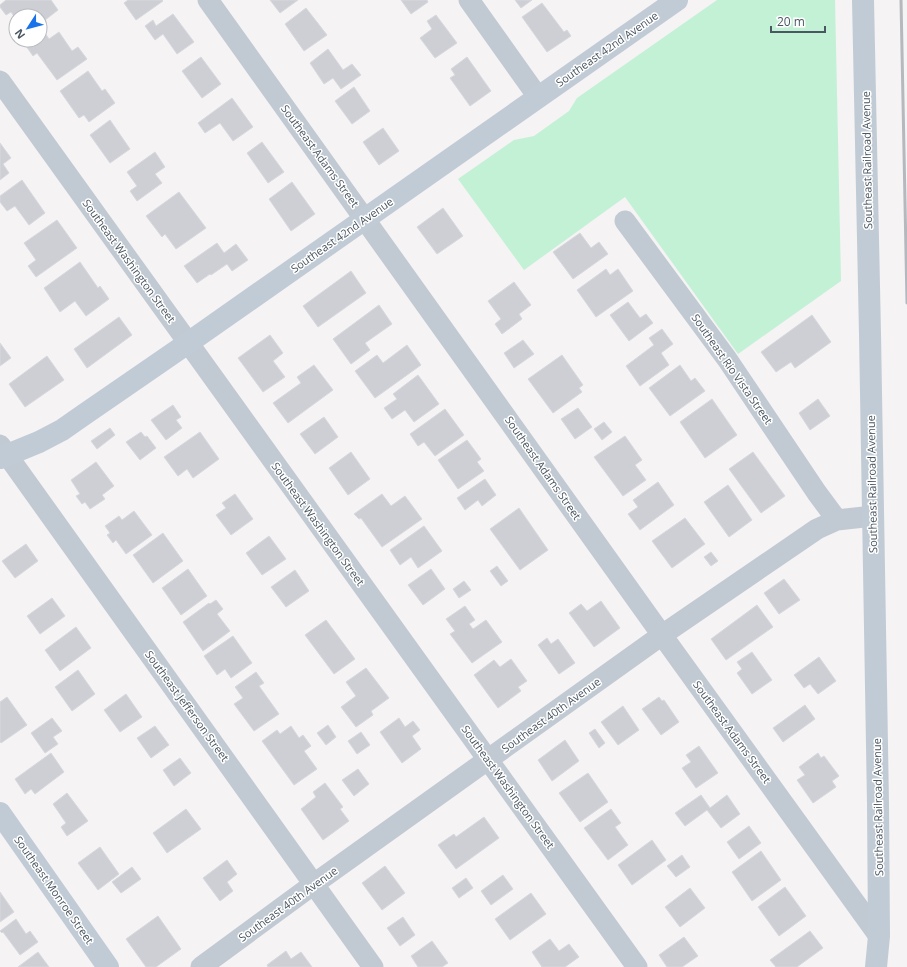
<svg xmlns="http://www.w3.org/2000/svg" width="907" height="967" viewBox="0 0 907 967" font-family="'Open Sans',sans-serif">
	<rect width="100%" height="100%" fill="#f5f3f3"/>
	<path fill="#c3f1d5" d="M717,0H835L841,281L738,354L625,197L524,270L458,179L514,140L534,136L569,111L577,98Z"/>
	<path fill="#cdcfd5" stroke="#d7d9de" d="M6,0H51L58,10L40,24V16H16V19L11,12L6,15L0,7V5Z
		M128,0H162L163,1L136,20L124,3Z
		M270,0H298L280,13Z
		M401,0H427L428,2L411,14Z
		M515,0H532L521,8Z
		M542,3L564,32L567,30L571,36L547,52L522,17Z
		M306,8L327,35L304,51L285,24Z
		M173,14L194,42L177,54L163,34L155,40L145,26L153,20L156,26Z
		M436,15L457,43L435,58L420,38L432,29L427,21Z
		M59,32L72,51L78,47L87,59L57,80L37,53L33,56L26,46L35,40H40V36L45,33L49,39Z
		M328,49L343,70L352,64L361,75L341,89L333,78L324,84L310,63Z
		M201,57L221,84L202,98L182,71Z
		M467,57L491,91L470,106L450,78L455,75L451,69Z
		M88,71L102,91L105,89L115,103L89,122L84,115L79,118L60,91Z
		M354,87L370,111L352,124L335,101Z
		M232,98L253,127L233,141L220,123L205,133L198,123Z
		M110,120L130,149L110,163L90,135Z
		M383,128L399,151L379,165L363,142Z
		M262,142L284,172L268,183L247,153Z
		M0,143L11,158L3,164L9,173L0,180Z
		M155,152L165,167L155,174L162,183L137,201L130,191L137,186L127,172Z
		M22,180L45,213L29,225L15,206L7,211L0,202V196Z
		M292,182L315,214L291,231L269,199Z
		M179,192L206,228L176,249L165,234L162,237L146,216Z
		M443,208L463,236L437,254L417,227Z
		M57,220L77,248L36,277L28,266L36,260L24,243Z
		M580,233L591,248L599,242L608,254L573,279L553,252Z
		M217,243L224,253L236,244L248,260L232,271L227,264L211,275L210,274L197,283L184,266Z
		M80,262L98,288L100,286L109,299L86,316L75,301L60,312L44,288Z
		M606,269L610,275L618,269L633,291L596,317L577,290Z
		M351,271L366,293L318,327L303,306Z
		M514,282L531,305L519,314L522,319L502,334L495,324L501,319L488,301Z
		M628,302L640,318L646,314L653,323L629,341L610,315Z
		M379,305L392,324L365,343L370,350L351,364L333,339Z
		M812,315L831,342L795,368L791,362L776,372L761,352Z
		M119,317L132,335L87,368L74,349Z
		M662,329L673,344L661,353L669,365L640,386L626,366L654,345L649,338Z
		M270,335L283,353L273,361L285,377L263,392L238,358Z
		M523,340L534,354L514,368L504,353Z
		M0,343L11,358L0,366Z
		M407,345L421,365L375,398L355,371L377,355L383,363Z
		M562,355L583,385L579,388L582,392L553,413L528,379Z
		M47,356L64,380L25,407L9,384Z
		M314,365L333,390L288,423L273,403L301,383L297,377Z
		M680,365L691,381L695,378L705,391L670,416L649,388Z
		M418,375L439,404L414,422L405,410L392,419L384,408L397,399L393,394Z
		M712,399L737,435L705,458L680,422Z
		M818,399L830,416L810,430L799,413Z
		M173,405L181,417L176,420L182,428L166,440L151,420Z
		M578,408L592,427L575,439L561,419Z
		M445,409L464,435L435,456L424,442L418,446L410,434Z
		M324,417L338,437L315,454L300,434Z
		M604,422L612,432L602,440L594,429Z
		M110,428L115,435L97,449L91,441Z
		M141,432L145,437L147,436L156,448L140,460L126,442Z
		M200,432L219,459L193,478L187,469L178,476L164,457Z
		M625,436L642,460L635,465L646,480L623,496L594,457Z
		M467,440L481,459L477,462L484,471L458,489L438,460Z
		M351,452L370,479L348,495L329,468Z
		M753,452L785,496L761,513L729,469Z
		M96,462L114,486L102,495L105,499L90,509L85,502L82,504L76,496L80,494L71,480Z
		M485,479L496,495L482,506L478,500L465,510L457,498Z
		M658,482L674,505L640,530L628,514L638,507L633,500Z
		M728,485L752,520L729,537L704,502Z
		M235,494L253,519L231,535L216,515L226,508L222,503Z
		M382,494L391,506L405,496L422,519L382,547L361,518L359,519L354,514Z
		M519,508L548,550L520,570L490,529Z
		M134,511L152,535L126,554L116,540L113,543L107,535L110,533L105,526L119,516L122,520Z
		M685,518L705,544L672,568L652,541Z
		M424,526L442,551L418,568L411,557L400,565L390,550Z
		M163,533L183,561L153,583L133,555Z
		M269,536L286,559L262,575L246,553Z
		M26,544L38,561L15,578L2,561Z
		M711,552L718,561L711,566L704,557Z
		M497,566L508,581L501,586L490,571Z
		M188,569L207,596L181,615L162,588Z
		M431,569L445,589L423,605L408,585Z
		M295,570L309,591L286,607L271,587Z
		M784,579L800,600L779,614L764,593Z
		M464,581L471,590L459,598L453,589Z
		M52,598L65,616L40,634L27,616Z
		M216,600L223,609L217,614L230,631L203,651L183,622L209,603L210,604Z
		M601,601L620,628L594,647L569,613L581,604L587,611Z
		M757,605L773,627L726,660L711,639Z
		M465,606L475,620L469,624L473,629L486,620L502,642L472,663L450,634L455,631L446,619Z
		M326,620L355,659L334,674L305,635Z
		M76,627L91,648L60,671L45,650Z
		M233,636L252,663L231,678L225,669L217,675L204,656Z
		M547,638L551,644L558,639L575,663L559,674L538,645Z
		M752,652L772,680L752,694L737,673L742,669L737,662Z
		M819,657L836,681L818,694L810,684L804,688L794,675Z
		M511,659L527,681L518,687L521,691L498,708L474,675L494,660L500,667Z
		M366,668L389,698L371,711L373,715L356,727L341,707L356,696L346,682Z
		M78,670L95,694L72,711L55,687Z
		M256,672L264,683L259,686L279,714L254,731L234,704L243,698L235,687Z
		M126,694L142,717L120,732L104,710Z
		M7,697L27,725L1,743L0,742V702Z
		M659,697L662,701L664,700L679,722L661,735L642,709Z
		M805,705L815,719L783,742L773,728Z
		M623,706L639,730L618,745L601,722Z
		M52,718L62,731L53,737L58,744L45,753L31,733Z
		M399,718L405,727L413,721L420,730L412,736L421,749L402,763L380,732Z
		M328,725L336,737L326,745L317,733Z
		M155,726L169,745L151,758L137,738Z
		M291,726L299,738L303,735L311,746L304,751L317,769L294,785L262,741L277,730L280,734Z
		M595,729L605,743L599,748L589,733Z
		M361,732L370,745L357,754L348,741Z
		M565,740L579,761L552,781L538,760Z
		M699,746L718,773L696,788L682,768L691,762L686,755Z
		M51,753L64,772L35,794L31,789L25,794L15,779Z
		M818,753L821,758L824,756L839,776L832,781L836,787L813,803L797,780L805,775L799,767Z
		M180,758L191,773L174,786L163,770Z
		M358,769L369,784L354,796L342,780Z
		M588,773L608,802L580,822L559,793Z
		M325,783L343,807L340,809L349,821L323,840L301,809L316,797L313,792Z
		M67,793L88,821L67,836L61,827L66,823L53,804Z
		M701,795L710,808L727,795L740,814L721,828L707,810L685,826L675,813Z
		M186,809L201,829L167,853L153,833Z
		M611,809L621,823L615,827L628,845L608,860L584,828Z
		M484,817L499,838L456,869L438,845L454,834L456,837Z
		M749,826L761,843L739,859L727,842Z
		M652,840L666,860L632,885L618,865Z
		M100,847L119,874L98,890L78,863Z
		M761,851L781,880L752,901L732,872Z
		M682,855L690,867L676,877L667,866Z
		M227,860L237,874L227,882L233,891L220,901L203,878Z
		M385,866L405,893L382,910L362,883Z
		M132,867L141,879L121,893L112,882Z
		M503,875L513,889L491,905L481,891Z
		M466,878L473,888L459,898L452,888Z
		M785,887L806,916L779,936L758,907Z
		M690,888L705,908L680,927L665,907Z
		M0,892L14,912L0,922Z
		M531,893L546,914L510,940L495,919Z
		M158,916L181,949L156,967H146L126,939Z
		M403,917L415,935L400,946L387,928Z
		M16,919L26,934L30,931L38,942L20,955L3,932L2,933L0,931Z
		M810,931L823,948L797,967H776L770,960Z
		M684,937L698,956L682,967H667L659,955Z
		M550,939L559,951L569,944L579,957L565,967H542L532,952Z
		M432,941L448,963L442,967H418L411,956Z
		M286,951L291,959L301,952L312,967H268L267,965Z
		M38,952L49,967H18Z"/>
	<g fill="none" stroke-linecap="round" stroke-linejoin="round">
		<path stroke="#c1cad2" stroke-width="21" d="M208,0L654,624L879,936
			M469,0L538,97
			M0,81C212,377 425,671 637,967
			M625,221L727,359L817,493L837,520
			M0,445L373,967
			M201,967L314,884L662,635L817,529L837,520L873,516"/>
		<path stroke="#c1cbd6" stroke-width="22" d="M863,0L870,334L878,804L879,936L876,967
			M0,458L39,442L62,430L82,416L188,343L677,0
			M0,813L108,967"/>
		<path stroke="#b5b8bd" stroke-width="3" d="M901,0L907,303"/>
	</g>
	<g text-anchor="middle" stroke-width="3" stroke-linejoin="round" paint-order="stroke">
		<g font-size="11" fill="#4a5661" stroke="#fff">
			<text transform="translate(607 49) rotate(-35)" y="4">Southeast 42nd Avenue</text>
			<text transform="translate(320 156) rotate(54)" y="4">Southeast Adams Street</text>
			<text transform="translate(867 160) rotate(-91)" y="4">Southeast Railroad Avenue</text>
			<text transform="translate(342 235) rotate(-35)" y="4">Southeast 42nd Avenue</text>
			<text transform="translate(129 261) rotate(54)" y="4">Southeast Washington Street</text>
			<text transform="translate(732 369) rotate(55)" y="4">Southeast Rio Vista Street</text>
			<text transform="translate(543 468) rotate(55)" y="4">Southeast Adams Street</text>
			<text transform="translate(872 484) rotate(-91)" y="4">Southeast Railroad Avenue</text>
			<text transform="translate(318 524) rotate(54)" y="4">Southeast Washington Street</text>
			<text transform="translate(187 706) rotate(54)" y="4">Southeast Jefferson Street</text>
			<text transform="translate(551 715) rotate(-36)" y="4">Southeast 40th Avenue</text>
			<text transform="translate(732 732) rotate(54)" y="4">Southeast Adams Street</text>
			<text transform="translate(508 787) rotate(54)" y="4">Southeast Washington Street</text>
			<text transform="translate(878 807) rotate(-91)" y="4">Southeast Railroad Avenue</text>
			<text transform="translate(54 890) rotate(55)" y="4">Southeast Monroe Street</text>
			<text transform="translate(288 904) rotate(-36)" y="4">Southeast 40th Avenue</text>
		</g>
	</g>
	<g transform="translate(28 28) rotate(234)"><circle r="19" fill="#ffffff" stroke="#b7bbc0"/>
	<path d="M0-3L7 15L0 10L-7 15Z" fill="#1a73e8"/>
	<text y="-6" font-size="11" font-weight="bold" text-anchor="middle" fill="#4a5661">N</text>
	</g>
	<path d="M771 26v6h54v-6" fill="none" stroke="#4a5661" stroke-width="2"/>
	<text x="777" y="26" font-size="12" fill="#4a5661" stroke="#ffffff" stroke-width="3" paint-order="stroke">20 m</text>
</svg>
